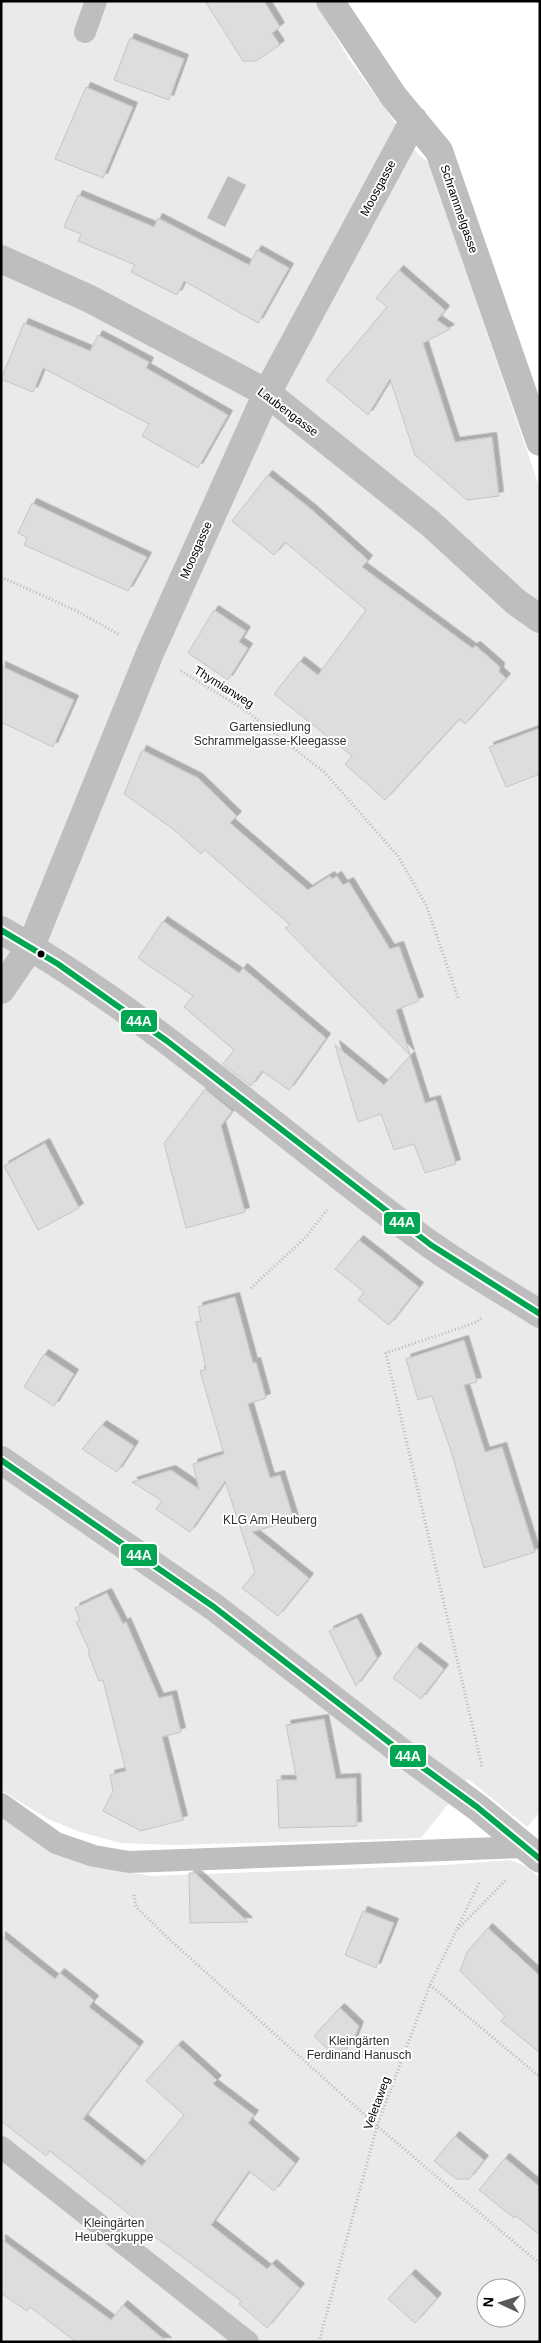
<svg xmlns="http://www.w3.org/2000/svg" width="541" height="2343" viewBox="0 0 541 2343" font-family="Arial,sans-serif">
	<defs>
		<filter id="shadow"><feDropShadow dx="4.5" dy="-4.5" stdDeviation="0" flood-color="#0004"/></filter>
	</defs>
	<rect width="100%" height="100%" fill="#fff"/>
	<path fill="#eaeaea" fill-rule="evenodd" d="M1,1H315L349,59L417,153L429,163L540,489V1812L527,1827L468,1779L421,1838L173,1845L121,1843L80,1832L48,1819L1,1790Z
		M1,1814L113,1869L150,1876L447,1865L510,1860L525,1866L540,1878V2342H1ZM486,2288H516V2318H486Z"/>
	<path fill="#bcbcbc" d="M228,176L246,185L225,227L207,218Z"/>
	<path fill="#ddd" stroke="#c5c5c5" filter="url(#shadow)" d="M205,1H264L280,27L272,33L280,45L256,61H243Z
		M130,38L184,59L169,100L114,80Z
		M86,87L133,107L103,178L55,159Z
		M78,195L154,227L158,218L249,265L257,250L289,268L258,323L184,281L177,295L131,272L135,265L78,241L81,234L64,227Z
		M399,270L445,310L437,320L450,329L423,343L455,442L492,437L499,496L467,500L415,455L390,379L368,415L326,380L387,307L376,298Z
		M24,323L90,351L98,335L149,362L146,368L228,415L198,468L142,436L149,424L43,368L33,392L1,379Z
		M268,475L311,509L368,560L362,567L472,648L476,646L500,667L499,672L506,678L465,724L459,719L385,800L345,764L352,756L274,694L300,661L318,675L366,610L285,542L274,555L232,521Z
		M32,503L147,557L128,591L24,545L27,538L18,533Z
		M214,610L246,631L239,642L248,648L228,680L188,653Z
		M1,666L74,700L53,747L1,722Z
		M540,728V774L506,787L489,747Z
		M142,750L198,778L237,816L230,823L308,890L330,876L332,879L337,876L343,885L349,882L390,949L399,946L419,1001L396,1010L410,1055L285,928L290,925L205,850L201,854L173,829L124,794Z
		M163,921L239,973L243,968L326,1038L289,1090L262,1071L251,1086L223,1064L234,1050L184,1007L193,996L138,958Z
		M335,1045L384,1085L410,1056L425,1103L436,1100L456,1164L425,1173L414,1144L394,1150L381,1114L358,1122Z
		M205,1089L232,1111L221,1126L245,1212L186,1228L164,1143Z
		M45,1143L79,1208L38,1230L4,1166Z
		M359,1240L419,1287L389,1325L358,1300L364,1292L335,1269Z
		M235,1297L253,1363L256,1362L266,1398L248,1404L270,1478L280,1475L294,1520L252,1532L309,1578L278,1616L242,1588L255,1572L225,1481L190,1532L156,1509L162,1501L132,1482L171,1470L199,1489L193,1464L224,1454L200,1371L206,1369L196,1322L201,1321L198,1307Z
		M464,1340L477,1382L464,1385L485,1452L502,1447L535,1552L484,1568L452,1454L432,1396L418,1400L406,1359Z
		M44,1354L74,1374L54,1406L24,1387Z
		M102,1425L134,1446L117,1472L82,1449Z
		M107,1593L123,1624L126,1622L159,1698L172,1695L181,1732L162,1737L183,1820L141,1831L103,1811L113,1791L110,1775L126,1771L103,1680L99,1681L88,1653L90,1652L76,1622L80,1620L75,1608Z
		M357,1618L377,1658L356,1686L329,1631Z
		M416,1647L444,1669L421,1699L393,1678Z
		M324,1719L336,1779L356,1778L357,1826L279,1828L277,1780H297L286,1725Z
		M189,1873H195L248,1922L190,1923Z
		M363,1911L394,1923L376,1968L345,1955Z
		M488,1928L540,1976V2053L501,2021L505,2016L460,1971L467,1952Z
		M1,1936L55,1979L60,1973L94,2000L89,2007L139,2046L83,2119L142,2166L184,2115L146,2081L178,2045L217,2080L213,2084L254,2115L248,2123L295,2163L274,2191L249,2171L211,2225L267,2269L272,2264L300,2288L267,2328L239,2304L241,2301L138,2224L140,2223L50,2151L46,2156L1,2121Z
		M340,2008L359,2026L353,2041L337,2058L314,2036Z
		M455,2136L484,2160L469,2179H456L434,2161Z
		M505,2158L540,2187V2235L516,2216L514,2218L479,2190Z
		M1,2239L111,2320L123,2305L167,2342H76L30,2307L27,2311L1,2293Z
		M411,2274L437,2298L415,2323L388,2299Z"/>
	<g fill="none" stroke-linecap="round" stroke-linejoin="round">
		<path stroke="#b8b8b8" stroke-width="3" stroke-dasharray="1 2.5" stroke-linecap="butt" d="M1,577L77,611L120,635
			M181,671L245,710L324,772L398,856L427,907L458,998
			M251,1288L306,1237L327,1210
			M481,1318L477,1322L386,1353L482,1767
			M134,1895L136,1907L170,1940L377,2126L540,2264
			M458,1929L506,1880
			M430,1985L540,2077
			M319,2342L377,2126L430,1985L480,1881"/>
		<path stroke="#bebebe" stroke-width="22" d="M85,32L96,1
			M1,1804L56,1843L94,1856L129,1862L524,1847
			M1,2147L248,2342"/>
		<path stroke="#bebebe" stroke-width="28" d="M330,1L394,97L439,151L540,442
			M1,259L90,299L267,393L431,524L516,602L540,619
			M1,930C156,1017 287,1142 431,1245C466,1270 504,1291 540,1314
			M1,990L31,946L150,653L267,393L414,120
			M1,1460L214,1607L399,1750L477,1807L540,1859"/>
		<defs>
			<path id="bus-1" d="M1,930L58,964L167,1041L431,1245L540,1314
				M1,1460L214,1607L399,1750L477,1807L540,1859"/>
		</defs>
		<use href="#bus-1" stroke="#fff" stroke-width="10"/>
		<use href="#bus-1" stroke="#00a651" stroke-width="6"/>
	</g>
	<circle fill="#000" stroke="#fff" stroke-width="2" cx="41" cy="954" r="4.5"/>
	<g text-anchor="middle" stroke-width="4" stroke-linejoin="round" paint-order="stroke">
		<g font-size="12" fill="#000" stroke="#fff">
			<text transform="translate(378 188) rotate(-62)" y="4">Moosgasse</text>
			<text transform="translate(459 209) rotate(71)" y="4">Schrammelgasse</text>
			<text transform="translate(288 412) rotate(37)" y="4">Laubengasse</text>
			<text transform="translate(196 550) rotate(-66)" y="4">Moosgasse</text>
			<text transform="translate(224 687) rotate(32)" y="4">Thymianweg</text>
			<text transform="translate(377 2103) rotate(-70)" y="4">Veletaweg</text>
		</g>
		<g font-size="12" fill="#303030" stroke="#fff">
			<text x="270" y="731">Gartensiedlung<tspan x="270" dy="14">Schrammelgasse-Kleegasse</tspan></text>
			<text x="270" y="1524">KLG Am Heuberg</text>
			<text x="359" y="2045">Kleingärten<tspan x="359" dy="14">Ferdinand Hanusch</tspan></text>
			<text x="114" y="2227">Kleingärten<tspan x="114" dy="14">Heubergkuppe</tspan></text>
		</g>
	</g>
	<g stroke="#fff" stroke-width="2">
		<rect x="120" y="1009" width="38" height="24" rx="5" fill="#00a651"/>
		<rect x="383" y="1211" width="38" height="24" rx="5" fill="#00a651"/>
		<rect x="120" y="1543" width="38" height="24" rx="5" fill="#00a651"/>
		<rect x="389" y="1744" width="38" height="24" rx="5" fill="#00a651"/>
	</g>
	<g font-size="14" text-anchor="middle" font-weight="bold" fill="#fff">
		<text x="139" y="1026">44A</text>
		<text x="402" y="1227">44A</text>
		<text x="139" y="1560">44A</text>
		<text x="408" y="1761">44A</text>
	</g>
	<rect width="541" height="2343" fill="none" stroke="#000000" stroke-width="5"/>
	<g transform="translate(501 2303) rotate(274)"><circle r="24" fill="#ffffff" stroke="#999999"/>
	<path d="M0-4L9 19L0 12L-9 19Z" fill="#595959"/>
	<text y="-8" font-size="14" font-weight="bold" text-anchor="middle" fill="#000000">N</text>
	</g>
</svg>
